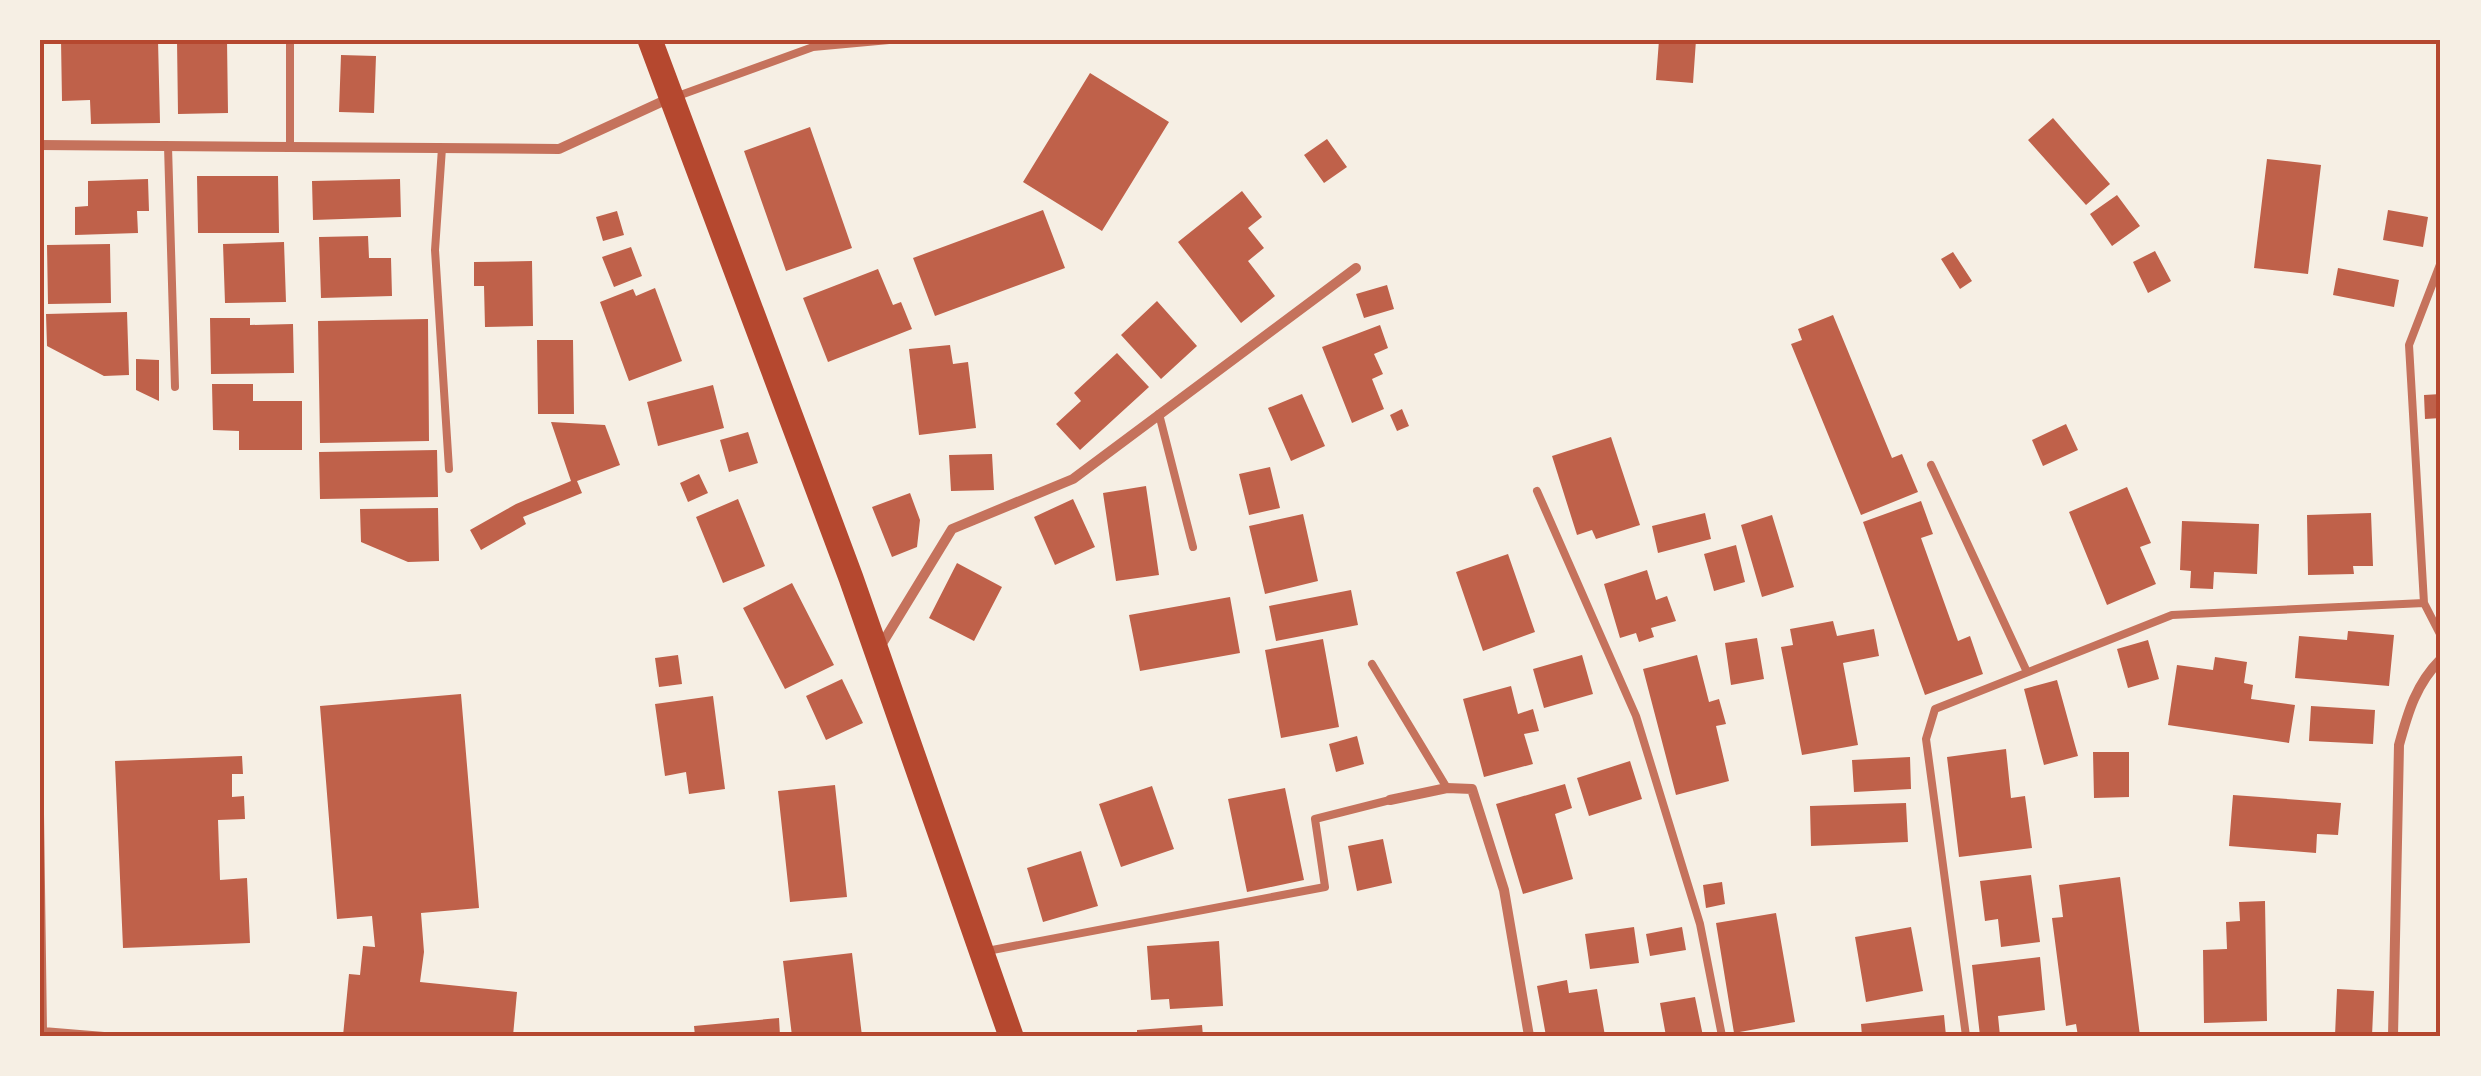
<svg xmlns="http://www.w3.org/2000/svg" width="2481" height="1076" viewBox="0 0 2481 1076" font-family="Montserrat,sans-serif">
	<rect width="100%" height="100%" fill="#f6efe4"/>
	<path fill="#bf614a" d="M61,40H158L160,123L91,124L90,100L62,101Z
		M177,40H227L228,113L178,114Z
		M1659,40H1696L1693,83L1656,80Z
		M341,55L376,56L374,113L339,112Z
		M1090,73L1169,122L1102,231L1023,182Z
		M2053,118L2110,184L2086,205L2028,140Z
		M810,127L852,248L786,271L744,151Z
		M1327,139L1347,167L1324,183L1304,155Z
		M2267,159L2321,165L2308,274L2254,268Z
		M197,176H278L279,233H198Z
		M148,179L149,211H137L138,233L75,235V207L88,206V181Z
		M400,179L401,217L313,220L312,181Z
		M1242,191L1262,217L1248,228L1264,248L1248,261L1275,296L1241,323L1178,242Z
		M2117,195L2140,226L2112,246L2090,214Z
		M1043,210L1065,268L935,316L913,258Z
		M2388,210L2428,217L2423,247L2383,240Z
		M617,211L624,235L603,241L596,217Z
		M368,236L369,258H391L392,296L321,298L319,237Z
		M284,242L286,302L225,303L223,244Z
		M110,244L111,303L48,304L47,245Z
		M631,247L642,276L614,287L602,257Z
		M2155,251L2171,281L2148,293L2133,262Z
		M1953,252L1972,281L1960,289L1941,259Z
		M532,261L533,326L485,327L484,286H474V262Z
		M2338,268L2399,280L2394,307L2333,295Z
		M878,269L893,305L901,302L912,329L828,362L803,298Z
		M1387,285L1394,309L1364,318L1356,294Z
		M655,288L682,361L629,381L600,302L633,289L636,296Z
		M1157,301L1197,346L1161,379L1121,335Z
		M127,312L129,375L104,376L47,346L46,314Z
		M1833,315L1892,458L1902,454L1918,492L1861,515L1791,344L1802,340L1798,329Z
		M210,318H250V325L293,324L294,373L211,374Z
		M428,319L429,441L320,443L318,321Z
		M1380,325L1388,348L1374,354L1383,374L1372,379L1384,409L1352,423L1322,347Z
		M537,340H573L574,414H538Z
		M950,345L953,364L968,362L976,428L919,435L909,349Z
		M1117,353L1149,387L1080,450L1056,424L1081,401L1074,393Z
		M136,359L159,360V401L136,390Z
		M212,384H253V401H302V450H239V431L213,430Z
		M713,385L724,428L658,446L647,402Z
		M1302,394L1325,446L1291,461L1268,408Z
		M2441,394V418L2425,419L2424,395Z
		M1402,409L1409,426L1397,431L1390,415Z
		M551,422L605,425L620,465L577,481L582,493L523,517L526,524L481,550L470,530L516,504L571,481Z
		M2066,424L2078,450L2043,466L2032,440Z
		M748,432L758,463L729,472L720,440Z
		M1611,437L1640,525L1596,539L1592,530L1577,535L1552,456Z
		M437,450L438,497L320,499L319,452Z
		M992,454L994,490L951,491L949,455Z
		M1270,467L1280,508L1249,515L1239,474Z
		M699,474L708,493L688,502L680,483Z
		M1146,486L1159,575L1116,581L1103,493Z
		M2127,487L2151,543L2140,547L2156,584L2107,605L2069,512Z
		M910,493L920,520L917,547L892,557L872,507Z
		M738,499L765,566L723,583L696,517Z
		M1073,499L1095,547L1055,565L1034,517Z
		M1921,501L1933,534L1921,538L1958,641L1970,636L1983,674L1925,695L1863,522Z
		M438,508L439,561L408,562L361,542L360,509Z
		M1705,513L1711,539L1658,553L1652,526Z
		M2371,513L2373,566H2353L2354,574L2308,575L2307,515Z
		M1303,514L1318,581L1265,594L1249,526Z
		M1772,515L1794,587L1762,597L1741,525Z
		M2182,521L2259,524L2257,574L2214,572L2213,589L2190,588L2191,571L2180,570Z
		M1736,545L1745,582L1714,591L1704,554Z
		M1508,554L1535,632L1483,651L1456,572Z
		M957,563L1002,587L974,641L929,618Z
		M1647,570L1656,600L1667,596L1676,621L1651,628L1654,637L1639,642L1636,633L1620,638L1604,584Z
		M792,583L834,665L785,689L743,608Z
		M1351,590L1358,625L1276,641L1269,606Z
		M1230,597L1240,653L1140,671L1129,615Z
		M1833,621L1837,636L1874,629L1879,656L1843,663L1858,745L1802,755L1781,647L1793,645L1790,629Z
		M2348,631L2394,635L2389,686L2295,678L2299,636L2347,640Z
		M1757,638L1764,679L1731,685L1725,643Z
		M1323,639L1339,727L1281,738L1265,650Z
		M2148,640L2159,679L2128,688L2117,649Z
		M678,655L682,684L659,687L655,658Z
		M1582,655L1593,694L1544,708L1533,669Z
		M1697,655L1709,702L1719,699L1726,724L1716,726L1729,781L1676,795L1643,669Z
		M2215,657L2247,662L2244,683L2253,685L2251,699L2295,705L2289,743L2168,725L2177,665L2213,670Z
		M842,679L863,723L826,740L806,696Z
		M2057,680L2078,756L2044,765L2024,689Z
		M1511,686L1518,714L1533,709L1539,731L1524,734L1533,764L1484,777L1463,699Z
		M461,694L479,908L421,913L424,952L420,982L517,992L513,1036H343L349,974L360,975L363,946L375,947L372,916L337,919L320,706Z
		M713,696L725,789L689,794L686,772L665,776L655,704Z
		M2311,706L2375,710L2373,744L2309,741Z
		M1357,736L1364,764L1336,772L1329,744Z
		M2006,749L2011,798L2025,796L2032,848L1959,857L1947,757Z
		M2093,752H2129V797L2094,798Z
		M242,756L243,774H232V797L244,796L245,819L218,820L220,880L247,878L250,943L123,948L115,761Z
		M1910,757L1911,789L1854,792L1852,760Z
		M1630,761L1642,799L1589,816L1577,778Z
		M1565,784L1572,808L1555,814L1573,879L1523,894L1496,804Z
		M835,785L847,897L790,902L778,791Z
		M1152,786L1174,849L1121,867L1099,804Z
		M1285,788L1304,880L1247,892L1228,799Z
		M2233,795L2341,803L2338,835L2317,834L2316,853L2229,846Z
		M1906,803L1908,842L1811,846L1810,806Z
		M1383,839L1392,883L1357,891L1348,846Z
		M1081,851L1098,906L1043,922L1027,868Z
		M2031,875L2040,942L2001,947L1998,919L1985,921L1980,881Z
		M2120,877L2140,1036H2078L2076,1024L2066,1026L2052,918L2063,917L2059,885Z
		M1722,882L1725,904L1706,908L1703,885Z
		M2265,901L2267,1021L2204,1023L2203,950L2227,949L2226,922L2240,921L2239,902Z
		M1776,913L1795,1022L1734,1033L1716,923Z
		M1634,927L1639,963L1590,969L1585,934Z
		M1682,927L1686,950L1650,956L1646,934Z
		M1911,927L1923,991L1866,1002L1855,937Z
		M1219,941L1223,1006L1170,1009L1169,999L1151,1000L1147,946Z
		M852,953L862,1036H792L783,961Z
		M2040,957L2045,1010L1998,1016L2000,1036H1980L1972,965Z
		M1567,980L1569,993L1597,989L1605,1036H1546L1537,986Z
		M2337,989L2374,991L2372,1036H2335Z
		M1695,997L1703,1036H1666L1660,1003Z
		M1944,1015L1946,1036H1862L1861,1024Z
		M779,1018L780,1036H695L694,1026Z
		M1202,1025L1203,1036H1137V1030Z"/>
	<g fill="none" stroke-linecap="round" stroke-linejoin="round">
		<path stroke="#c5725c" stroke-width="8" d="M675,97L813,47L889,40
			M168,146L175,387
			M290,147V40
			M442,148L435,250L449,469
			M2441,262L2409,345L2424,603L2441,636
			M1159,414L1193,547
			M1931,465L2027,672
			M1537,491L1636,716L1700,924L1722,1036
			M1372,664L1447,788
			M40,814L43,1031L104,1036
			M987,951L1325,887L1315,819L1390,800
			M1966,1036L1926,739L1935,709L2172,615L2424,603"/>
		<path stroke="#c5725c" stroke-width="10" d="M40,145L559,149L670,98
			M880,647L952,529L1073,479L1356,268
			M1390,800L1447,788L1472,789L1504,890L1529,1036
			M2393,1036L2399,745C2408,712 2416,684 2441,659"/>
		<path stroke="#b5482f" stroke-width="25" d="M650,40L851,578L1011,1036"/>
	</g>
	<rect width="2481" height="1076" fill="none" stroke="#f6efe4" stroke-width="85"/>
	<rect x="42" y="42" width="2396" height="992" fill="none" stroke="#b5482f" stroke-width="4"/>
</svg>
